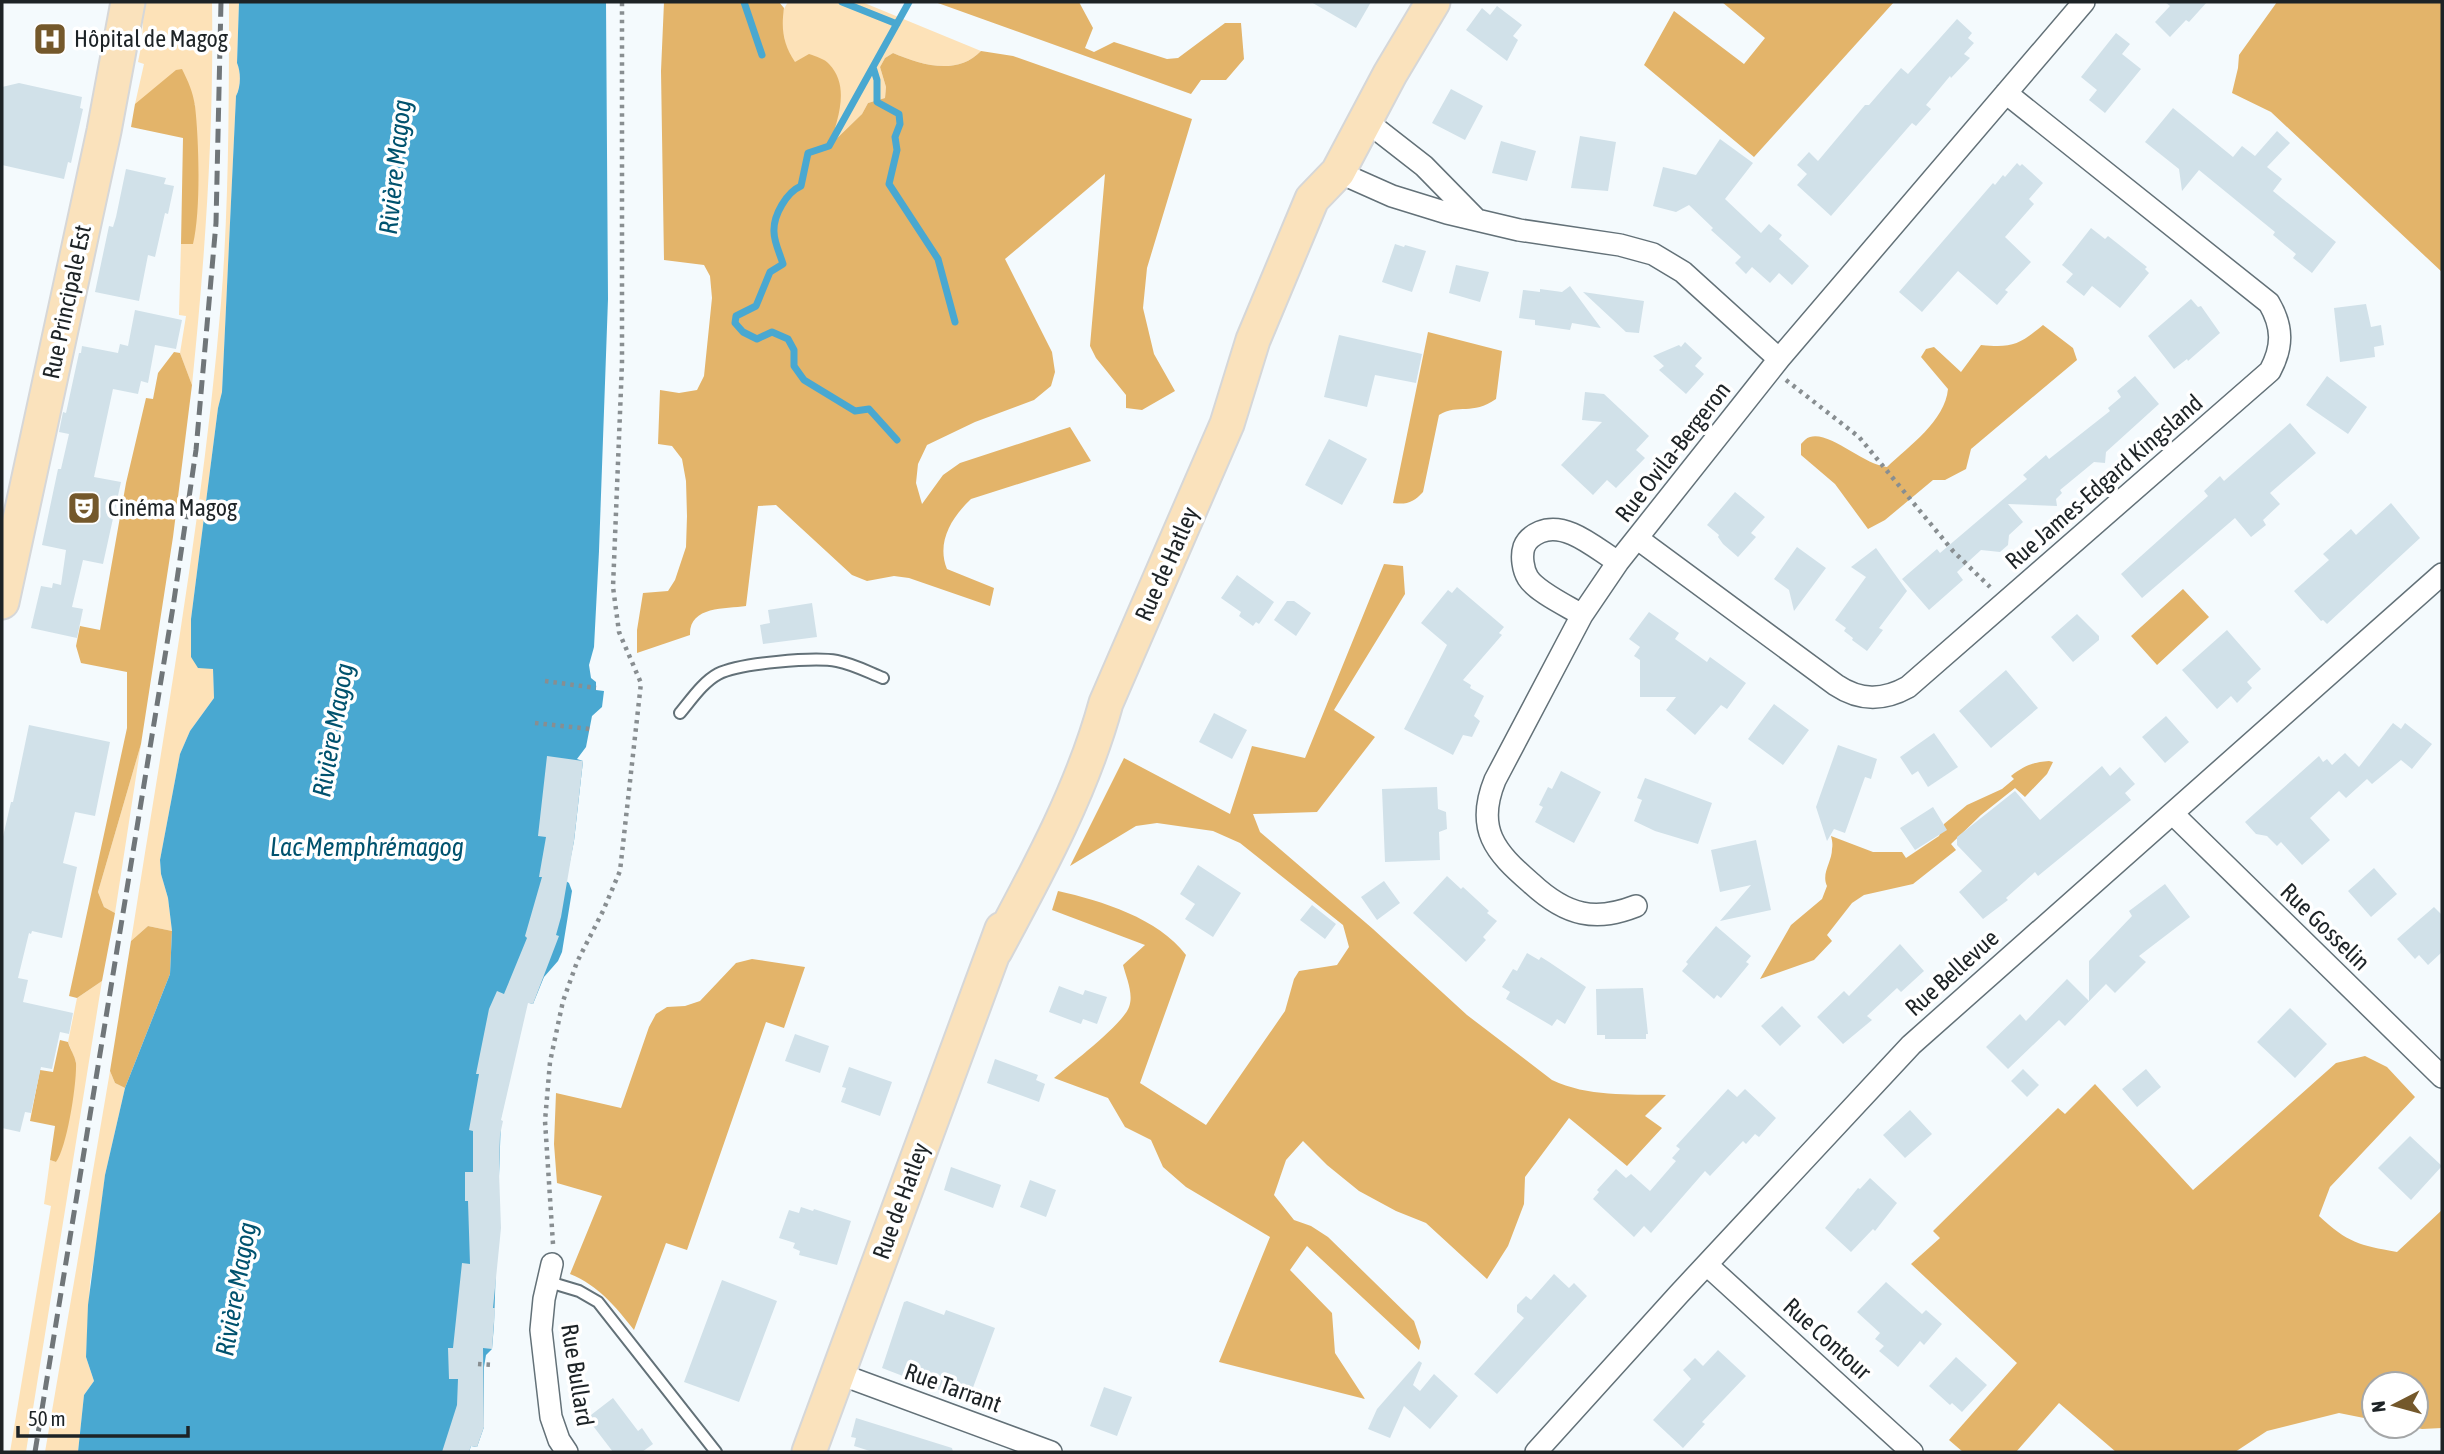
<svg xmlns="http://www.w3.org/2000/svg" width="2444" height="1454" viewBox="0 0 2444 1454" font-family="'Asap Condensed',sans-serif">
	<rect width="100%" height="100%" fill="#f4fafd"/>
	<path fill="#fde2b8" d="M144,2H212C214,130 205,258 192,385L180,353L186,316L179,315L181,244H193L195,104H135L144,64L138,62L142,42Z
		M229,2H239L237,63C241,72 241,87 236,96L222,392L218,408L191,619V657L213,669L214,698L190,731L180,754L160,860L161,874L168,898L172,931L148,926L131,941C164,729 203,517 221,303C229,203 229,102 229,2Z
		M788,2H862L981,51C957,76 921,65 893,53L885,58L880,67L886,87L885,98L868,103L862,114L829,146L835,132C821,109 783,52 781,28C780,19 783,9 788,2Z
		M141,744L115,913L104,907L98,892Z
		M102,981L26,1452H10L51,1206L44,1204L50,1160L56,1162L68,1123L73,1095L76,1062L68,1042L77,998Z
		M110,1071L115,1083L125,1088L105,1175L97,1241L90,1283L86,1357L94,1381L84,1395L78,1452H45Z"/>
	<path fill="#e3b46a" d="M664,2H779L784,8C781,29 783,44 795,62L809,54C815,56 825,59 829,64C851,87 837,120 830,145L862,114L868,103L885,98L886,87L880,67L885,58L893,53C921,65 957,76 981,51L1013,56L1192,119L1147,268L1143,308L1154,354L1175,391L1142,410L1126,408V395L1096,358L1090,346L1105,174L1005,259L1052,352L1055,372L1051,386L1034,400L975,422L927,445L918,464L916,483L922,504L943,475L960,463L1070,427L1091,461L971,499C952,517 936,542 947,569L994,588L990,606L909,578L894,576L867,581L852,575L776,505L758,506L746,606C725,609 689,606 690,635L637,653V630L643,593L668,591L675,580L686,547L687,516L686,481L682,459L672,446L658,444L660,390L679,393L697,390L704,376L712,298L710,276L704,265L664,260L661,71Z
		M935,2H1079L1093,28L1085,48L1094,52L1114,42L1167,59L1178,58L1225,23H1241L1244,59L1226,80H1201L1191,94Z
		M1722,2H1894L1754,157L1644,65L1674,11L1744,64L1765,38Z
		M2277,2H2442V272L2271,112L2232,93L2238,68L2239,55Z
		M182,69C188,81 193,92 195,106C199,140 201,211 193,244H181L183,138L131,127L135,104L176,70Z
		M2043,325L2073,348L2077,360L1971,449L1966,469L1945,480H1933L1885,520L1868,529L1835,484L1801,455V444C1804,441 1806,438 1810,437C1830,431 1864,465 1887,467C1909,446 1945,421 1948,389L1921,357L1926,349L1934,347L1961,372L1981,345C2012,348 2019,345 2043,325Z
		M1428,332L1502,351L1496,399C1472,416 1459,403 1439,415L1423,492C1414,502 1407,505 1393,503Z
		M174,352L180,353L192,385L173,537L141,744L98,892L104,907L115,913L102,981L77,998L69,996L127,728V672L81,663L76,646L80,626L100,630L126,483L146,398L153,399L158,373Z
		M1384,564L1403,566L1405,594L1334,710L1375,737L1317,812L1253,814L1260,832L1373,929L1467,1015L1552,1080C1588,1097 1628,1094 1666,1095L1645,1116L1662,1128L1627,1166L1569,1118L1525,1177L1524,1204L1508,1246L1487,1279L1426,1223L1396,1211L1359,1191L1327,1165L1303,1141L1286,1160L1274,1195L1294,1220L1311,1226L1328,1237L1414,1321L1421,1342L1419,1350L1307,1246L1290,1270L1332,1313L1335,1353L1365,1399L1219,1362L1270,1237L1186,1187L1163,1167L1151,1140L1125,1127L1108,1098L1054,1078C1070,1065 1124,1023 1129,1007C1134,994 1126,977 1123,965L1145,945L1052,910L1058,891C1102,901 1158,918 1186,955L1140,1083L1206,1125L1285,1011L1294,979L1299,971L1337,965L1349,947L1343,925L1240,843L1213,831L1157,823L1136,826L1070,866L1124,758L1230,814L1252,746L1305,758Z
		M2183,589L2209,617L2157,665L2131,636Z
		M2049,761L2053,762L2047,774L2025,797L2015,788L1981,815L1951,844L1956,850L1913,884L1864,895L1852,903L1827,935L1832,941L1814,960L1760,979L1791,925L1822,899L1827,886C1821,873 1832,862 1832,849C1833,844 1832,840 1831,836L1873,852H1902L1906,858L1939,836L1944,824L1967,805L2002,789L2014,779L2011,776C2024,766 2033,762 2049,761Z
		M148,926L172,931L170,974L125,1088L115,1083L110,1071L131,941Z
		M752,959L805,967L784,1028L766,1022L687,1250L666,1243L634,1330C615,1306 599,1286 570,1274L602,1196L557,1183L554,1144L556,1093L621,1108L649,1027L656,1014L667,1007L685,1006L700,1001L736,963Z
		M60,1040L68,1042C70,1049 75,1056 76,1063C77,1083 67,1148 56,1162L50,1160L55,1126L30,1121L40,1070L53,1072Z
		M2365,1056L2387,1067L2415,1097L2330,1187L2319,1216C2348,1243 2359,1245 2397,1252L2442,1210V1428L2422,1429L2406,1426H2416V1384H2374V1420L2339,1413L2267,1431L2235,1452H2116L2059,1403L2016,1452H1963L1949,1440L2017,1363L1911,1264L1940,1238L1933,1231L2058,1108L2065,1114L2095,1084L2193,1190L2336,1063Z"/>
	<path fill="#49a8d1" d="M239,2H606L608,299L599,551L594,647L589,665L591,678L596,682V690L604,691L602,707L592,716L586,747L577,759L583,761L574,841L566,881L569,883L572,891L562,952L558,961L544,977L533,1004L526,1002L501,1117L494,1325L492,1349L486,1355L484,1367V1427L477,1447L471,1446L469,1452H78L84,1395L94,1381L86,1357L88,1305L105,1175L125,1088L170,974L172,931L168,898L161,874L160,860L180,754L190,731L214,698L213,669L198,668L191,657V619L218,408L222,392L236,96C241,87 241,72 237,63Z"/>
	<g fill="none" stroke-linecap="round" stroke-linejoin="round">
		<path stroke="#49a8d1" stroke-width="7" d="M744,2L762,55
			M842,2L897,24
			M873,67L877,80V102L899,114L900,124L895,137L897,150L889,184L938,259L955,322
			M897,440L869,409L855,411L804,380L794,366V350L788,339L772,332L757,339L743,332L735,323L736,316L756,306L770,272L783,264C780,254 774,242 774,232C773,215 787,192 801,186L808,153L829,146L909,2"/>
	</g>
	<path fill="#d1e1e9" d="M1311,2H1371L1356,28Z
		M2165,2H2207L2189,22L2186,20L2170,37L2155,22L2170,6Z
		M1497,6L1522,25L1513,36L1518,40L1507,61L1466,30L1482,8L1490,15Z
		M1957,19L1972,33L1968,38L1974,43L1964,54L1970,58L1951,78L1950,76L1926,105L1931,109L1916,126L1912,123L1831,216L1797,185L1807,174L1797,165L1809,152L1818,161L1865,105H1869L1901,68L1908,74Z
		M2116,33L2130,44L2122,54L2141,69L2105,113L2089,100L2097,90L2081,77Z
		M19,83L82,97L80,108L83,109L71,163L68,162L64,179L2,165V87Z
		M1451,89L1483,106L1465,140L1432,123Z
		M2173,108L2233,157L2242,146L2255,156L2277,131L2290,143L2267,167L2282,179L2273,191L2336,242L2312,273L2293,258L2296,254L2273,235L2275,232L2199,170L2182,191L2179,169L2145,142Z
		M1580,136L1616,142L1608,191L1571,188Z
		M1720,139L1753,163L1725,199L1761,233L1769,224L1782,235L1779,239L1809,266L1792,285L1779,273L1770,283L1752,267L1746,274L1735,263L1741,257L1711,230L1713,228L1689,205L1676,212L1653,206L1663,167L1696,175Z
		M1501,141L1536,151L1527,181L1492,173Z
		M2017,163L2020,166L2022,164L2043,183L2029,199L2034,204L2005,237L2031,262L2005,290L2008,292L1997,305L1958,271L1922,312L1899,292L1993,183L1995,185L2003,175L2005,177Z
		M126,169L166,178L164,184L174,186L168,214L165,213L155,257L148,255L139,301L95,292L109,226L113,227L116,217Z
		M2091,228L2105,239L2108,236L2122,247L2147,267L2145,269L2149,273L2120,308L2092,286L2084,296L2066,282L2073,274L2062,265Z
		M1395,244L1404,247L1405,245L1426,251L1412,292L1382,282Z
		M1456,265L1489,272L1480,302L1449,293Z
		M1570,286L1601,328L1572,323L1570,330L1535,325V320L1519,318L1523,290L1540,292V289L1562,292Z
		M1583,292L1644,301L1639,333L1626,332Z
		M2191,299L2198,307L2201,306L2220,333L2188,361L2187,359L2174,369L2148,336Z
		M2366,304L2371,327L2381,325L2384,345L2374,347L2375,357L2340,362L2334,308Z
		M135,310L182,320L176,349L155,345L148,383L141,381L138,394L113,389L94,477L121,482L103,564L83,560L72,607L83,609L77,638L31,628L41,586L52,588L53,583L61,585L66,550L42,545L58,469H61L69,434L59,432L63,412L66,413L79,353H81L82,346L118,353L120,344L128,346Z
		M1339,335L1422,354L1416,383L1375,375L1367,407L1324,397Z
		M1685,342L1702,358L1695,366L1704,374L1686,394L1659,370L1664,366L1653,356L1679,345L1681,347Z
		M2135,376L2159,404L2106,452L2105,463L2094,462L2060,490L2062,493L2056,499L2057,506L2008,504L2023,522L2009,535L2008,545L2000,552L1981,550L1957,572L1963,580L1929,610L1902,579L1937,549L1940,553L2027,479L2023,475L2046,455L2049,459L2110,411L2108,408L2121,397L2117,391Z
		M2327,376L2367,407L2348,434L2306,405Z
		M1585,392L1604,394L1649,436L1636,450L1645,458L1616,488L1607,480L1593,495L1561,465L1602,422L1582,420Z
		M2290,423L2316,453L2270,493L2280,504L2263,520L2266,525L2251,537L2235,518L2142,598L2121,574L2208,496L2204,491L2220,476L2224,481Z
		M1329,439L1367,459L1342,505L1305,485Z
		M1735,492L1765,517L1751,533L1756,537L1738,557L1723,544L1718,537L1719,535L1707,525Z
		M2391,503L2420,538L2327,624L2323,620L2321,621L2294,591L2329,560L2323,554L2351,529L2356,535Z
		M1797,547L1826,568L1794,611L1789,590L1774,579Z
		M1876,548L1907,591L1879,628L1883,630L1867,651L1852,640L1853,638L1844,631L1846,628L1835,620L1866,577L1851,567Z
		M1237,575L1274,602L1259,624L1256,622L1253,626L1239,616L1241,612L1221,598Z
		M1457,587L1504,627L1499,633L1502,635L1463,680L1471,685L1470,688L1484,696L1474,716L1480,721L1472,737L1463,735L1453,755L1404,729L1447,645L1421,623L1448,590L1452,593Z
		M1287,601H1294L1311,613L1296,636L1274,620Z
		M812,603L817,637L763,644L760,625L770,623L768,610Z
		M1649,612L1679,633L1675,639L1707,662L1710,657L1746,683L1727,709L1721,705L1695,735L1666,710L1676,697H1640V660L1634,656L1640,647L1629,639Z
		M2077,614L2099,636V640L2073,662L2051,637Z
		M2227,630L2261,669L2247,682L2252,688L2237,703L2231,696L2217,709L2182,670Z
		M2006,670L2038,708L1991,748L1959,711Z
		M1774,704L1809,730L1783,765L1748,739Z
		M1214,713L1247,730L1232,759L1199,742Z
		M2166,716L2189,742L2165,763L2142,737Z
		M2393,723L2401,729L2405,723L2432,744L2412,769L2401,760L2372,784L2367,779L2346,798L2339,791L2310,818L2330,840L2302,865L2281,842L2277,846L2267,836L2256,834L2245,822L2319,756L2323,762L2327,759L2332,765L2345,753L2359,767Z
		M29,725L110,742L95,816L75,812L63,863L77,867L62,938L32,931L31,934L29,933L18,978L28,980L23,1002L73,1013L69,1034L60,1032L52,1069L41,1067L31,1113L25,1112L20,1132L2,1128V841L11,802H13Z
		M1934,733L1958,767L1928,787L1918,771L1912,775L1900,757Z
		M1838,745L1877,759L1871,779L1865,777L1845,833L1834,829L1827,841L1816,807Z
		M547,756L583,761L574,841L561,917L556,935L559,936L533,1004L528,1003L501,1120L503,1121L500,1135L499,1172L501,1228L493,1308H495L492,1349L483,1348L484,1427L477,1447L471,1446L469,1452H442L457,1405L458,1379H449L448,1348H453L462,1263L470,1264L468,1201H465V1172H473V1131L469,1130L479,1074H476L489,1009L497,991L504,994L527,938L525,936L542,877H539L546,837L538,836Z
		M2102,766L2110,776L2120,767L2135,784L2125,793L2131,800L2038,876L2035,872L2006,898L2008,900L1983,919L1959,892L1982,871L1957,845V837L2015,791L2040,820Z
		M1561,771L1601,792L1574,843L1535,822L1543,807L1539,805L1548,787L1552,789Z
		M1645,778L1712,803L1698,844L1655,831L1634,821L1642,800L1637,798Z
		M1437,787L1438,809L1446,812L1447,829L1439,832L1440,860L1385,862L1382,789Z
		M1933,807L1947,830L1915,850L1900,828Z
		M1756,840L1771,910L1720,921L1751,885L1720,892L1711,850Z
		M1198,865L1241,893L1213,937L1185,919L1195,904L1180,894Z
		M2374,868L2397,894L2371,917L2348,891Z
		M1447,876L1461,889L1463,887L1489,911L1487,913L1497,921L1483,937L1486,940L1466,962L1413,913Z
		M1384,881L1400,903L1377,920L1361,897Z
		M2165,884L2190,917L2139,956L2146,962L2115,993L2106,984L2065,1026L2059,1020L2008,1069L1986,1047L2020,1014L2026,1021L2067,979L2089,1001V961L2132,916L2129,911Z
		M1312,905L1336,924L1325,939L1300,920Z
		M2434,907L2442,915V952L2428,965L2419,955L2415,959L2397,939Z
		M1716,926L1751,956L1746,962L1749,964L1721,998L1717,995L1714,999L1682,971L1688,964L1686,962Z
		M1900,944L1924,971L1901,992L1897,988L1867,1016L1872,1020L1843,1044L1817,1017L1844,991L1849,996Z
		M1527,953L1539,960L1541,957L1549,962L1586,987L1565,1024L1557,1019L1552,1026L1506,999L1510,992L1502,987L1513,969L1517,971Z
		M1059,986L1083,995L1085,990L1107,997L1097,1024L1083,1019L1081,1024L1049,1012Z
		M1643,988L1648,1034H1646V1039H1605V1035H1597L1596,989Z
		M1782,1006L1801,1026L1780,1046L1761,1026Z
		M2290,1008L2327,1044L2295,1078L2257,1042Z
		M795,1034L829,1046L820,1073L785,1061Z
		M995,1059L1038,1075L1036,1080L1045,1084L1039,1102L987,1083Z
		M849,1067L892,1082L880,1116L841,1102L846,1088L842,1087Z
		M2023,1069L2039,1085L2027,1097L2011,1081Z
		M2146,1069L2161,1087L2137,1107L2122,1089Z
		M1728,1089L1737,1097L1745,1089L1776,1118L1759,1137L1755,1134L1746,1144L1743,1141L1710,1176L1705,1171L1651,1233L1644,1226L1634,1237L1593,1199L1599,1192L1597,1190L1616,1169L1626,1178L1631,1174L1650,1191L1676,1161L1672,1158L1680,1149L1676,1146Z
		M1910,1110L1932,1134L1905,1158L1883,1135Z
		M2410,1136L2442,1166L2411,1200L2378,1168Z
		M951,1167L1001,1185L993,1208L944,1190Z
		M1870,1178L1897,1203L1875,1231L1873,1229L1851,1252L1825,1228L1858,1188L1860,1189Z
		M1030,1180L1056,1190L1046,1217L1020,1207Z
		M801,1207L813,1211L814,1209L851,1221L837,1265L799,1255L800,1251L793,1248L795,1243L779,1238L789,1210L799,1213Z
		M1554,1274L1569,1288L1574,1283L1587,1296L1497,1394L1474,1374L1524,1318L1517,1312V1305L1526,1296L1531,1300Z
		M722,1280L777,1301L739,1402L684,1382Z
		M1886,1282L1922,1314L1926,1310L1942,1324L1924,1345L1920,1341L1898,1367L1879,1351L1884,1346L1875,1339L1880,1333L1857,1312Z
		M907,1301L944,1315L946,1310L995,1328L968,1401L882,1368L904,1302Z
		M1718,1350L1746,1376L1702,1422L1705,1424L1683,1448L1653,1420L1691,1379L1683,1370L1695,1358L1703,1366Z
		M1956,1357L1987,1385L1962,1412L1952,1403L1950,1405L1929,1386Z
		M1419,1361L1422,1363L1413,1385L1420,1391L1434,1374L1458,1396L1430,1429L1404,1406L1390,1438L1368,1429L1377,1409Z
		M1104,1387L1132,1397L1117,1436L1090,1426Z
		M613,1398L638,1431L642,1428L653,1444L642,1452H613L587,1418Z
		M856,1418L952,1448L953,1452H873L854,1446L856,1438L851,1437Z"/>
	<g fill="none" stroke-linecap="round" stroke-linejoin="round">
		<defs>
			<path id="service" d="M680,713C691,700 703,682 718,674C739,663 814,657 837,661C853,664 868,672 883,678
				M549,1282L579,1291L598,1302L716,1452"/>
			<path id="minor" d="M1365,120L1424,166L1476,219
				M1338,172L1392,196L1447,213L1519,230L1620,245L1653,254L1683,272L1779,359
				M1638,539L1836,685C1860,701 1883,701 1908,687L2270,371C2283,347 2283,327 2269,303L2006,93
				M1582,615C1567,606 1537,592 1528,578C1523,570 1521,556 1524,547C1527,539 1533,535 1540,532C1567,521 1596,549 1618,562
				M2173,814L2442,1077
				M1636,906C1618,913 1601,917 1582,913C1562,909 1546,897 1531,883C1495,852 1475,829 1495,780L1582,615L1618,562L1779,359L2084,2
				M552,1264L544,1299L541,1330L551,1417L559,1440L567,1452
				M1707,1265L1912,1452
				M837,1373L1051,1452
				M1536,1452L1679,1294L1911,1045L2442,574"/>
			<path id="primary" d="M2,602L104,131L128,2
				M995,951C1038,871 1082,791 1106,703L1227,424L1253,340L1312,199L1338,172L1390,74L1433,2
				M809,1452L1002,929"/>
		</defs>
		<use href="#service" stroke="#637178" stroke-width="14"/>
		<use href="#minor" stroke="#637178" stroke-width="24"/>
		<use href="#primary" stroke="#d6d7d8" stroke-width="37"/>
		<path stroke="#888e91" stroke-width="4.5" stroke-dasharray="3.5 5" stroke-linecap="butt" d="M1786,380L1859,437L1953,551L1990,587
			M545,681L596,688
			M535,723L590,729
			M553,1244L545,1121L550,1062L563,1001L577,962L603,911L620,871L641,683L619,632L613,587L622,363V2
			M478,1364L492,1365"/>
		<use href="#service" stroke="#fff" stroke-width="10"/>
		<use href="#minor" stroke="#fff" stroke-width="21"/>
		<use href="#primary" stroke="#fae2bc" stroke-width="33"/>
		<path stroke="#707679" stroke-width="5" stroke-dasharray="14 7" stroke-linecap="butt" d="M35,1452L173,607L196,450L216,223L221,2"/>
	</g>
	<defs>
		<symbol id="hospital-square" viewBox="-11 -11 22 22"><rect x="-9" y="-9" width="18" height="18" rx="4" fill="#74582b" stroke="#fff"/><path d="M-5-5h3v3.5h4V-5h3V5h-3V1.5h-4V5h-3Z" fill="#fff"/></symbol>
		<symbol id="theatre-square" viewBox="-11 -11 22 22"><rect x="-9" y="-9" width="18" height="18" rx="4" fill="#74582b" stroke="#fff"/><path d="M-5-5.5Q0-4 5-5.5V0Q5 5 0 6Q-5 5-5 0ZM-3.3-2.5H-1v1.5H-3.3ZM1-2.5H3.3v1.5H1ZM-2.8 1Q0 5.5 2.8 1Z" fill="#fff"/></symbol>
	</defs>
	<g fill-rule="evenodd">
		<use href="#hospital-square" x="31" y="20" width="38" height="38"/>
		<use href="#theatre-square" x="65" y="489" width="38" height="38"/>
	</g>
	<g text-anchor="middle" stroke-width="7" stroke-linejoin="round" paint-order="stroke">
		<g font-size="24" fill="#1d2326" stroke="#fff" text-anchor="start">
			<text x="74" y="47">Hôpital de Magog</text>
			<text x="108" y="516">Cinéma Magog</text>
		</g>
		<g font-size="24" fill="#1d2326" stroke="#fff">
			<text transform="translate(67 302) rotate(-78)" y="8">Rue Principale Est</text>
			<text transform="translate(1673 452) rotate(-52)" y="8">Rue Ovila-Bergeron</text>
			<text transform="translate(2104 482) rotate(-41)" y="8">Rue James-Edgard Kingsland</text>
			<text transform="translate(1167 564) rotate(-66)" y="8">Rue de Hatley</text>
			<text transform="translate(2325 927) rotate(44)" y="8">Rue Gosselin</text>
			<text transform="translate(1952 973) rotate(-42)" y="8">Rue Bellevue</text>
			<text transform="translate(901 1201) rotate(-70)" y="8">Rue de Hatley</text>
			<text transform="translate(1827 1339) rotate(42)" y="8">Rue Contour</text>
			<text transform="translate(577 1375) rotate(81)" y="8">Rue Bullard</text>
			<text transform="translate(953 1388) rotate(20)" y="8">Rue Tarrant</text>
		</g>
		<g font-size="26" font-style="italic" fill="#00526e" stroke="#fff">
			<text transform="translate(395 167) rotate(-84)" y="9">Rivière Magog</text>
			<text transform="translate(333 730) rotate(-80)" y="9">Rivière Magog</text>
			<text x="367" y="856">Lac Memphrémagog</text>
			<text transform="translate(236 1289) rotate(-80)" y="9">Rivière Magog</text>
		</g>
	</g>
	<rect width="2444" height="1454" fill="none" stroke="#1d2326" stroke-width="7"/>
	<g transform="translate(2395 1405) rotate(264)"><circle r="33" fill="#ffffff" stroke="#a5a7a8" stroke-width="2"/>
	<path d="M0-5L12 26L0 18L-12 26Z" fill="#74582b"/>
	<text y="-10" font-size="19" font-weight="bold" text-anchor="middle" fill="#1d2326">N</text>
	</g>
	<path d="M18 1426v10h170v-10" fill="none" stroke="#1d2326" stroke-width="3.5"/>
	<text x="28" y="1426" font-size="21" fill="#1d2326" stroke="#ffffff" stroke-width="5" paint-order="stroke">50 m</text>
</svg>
